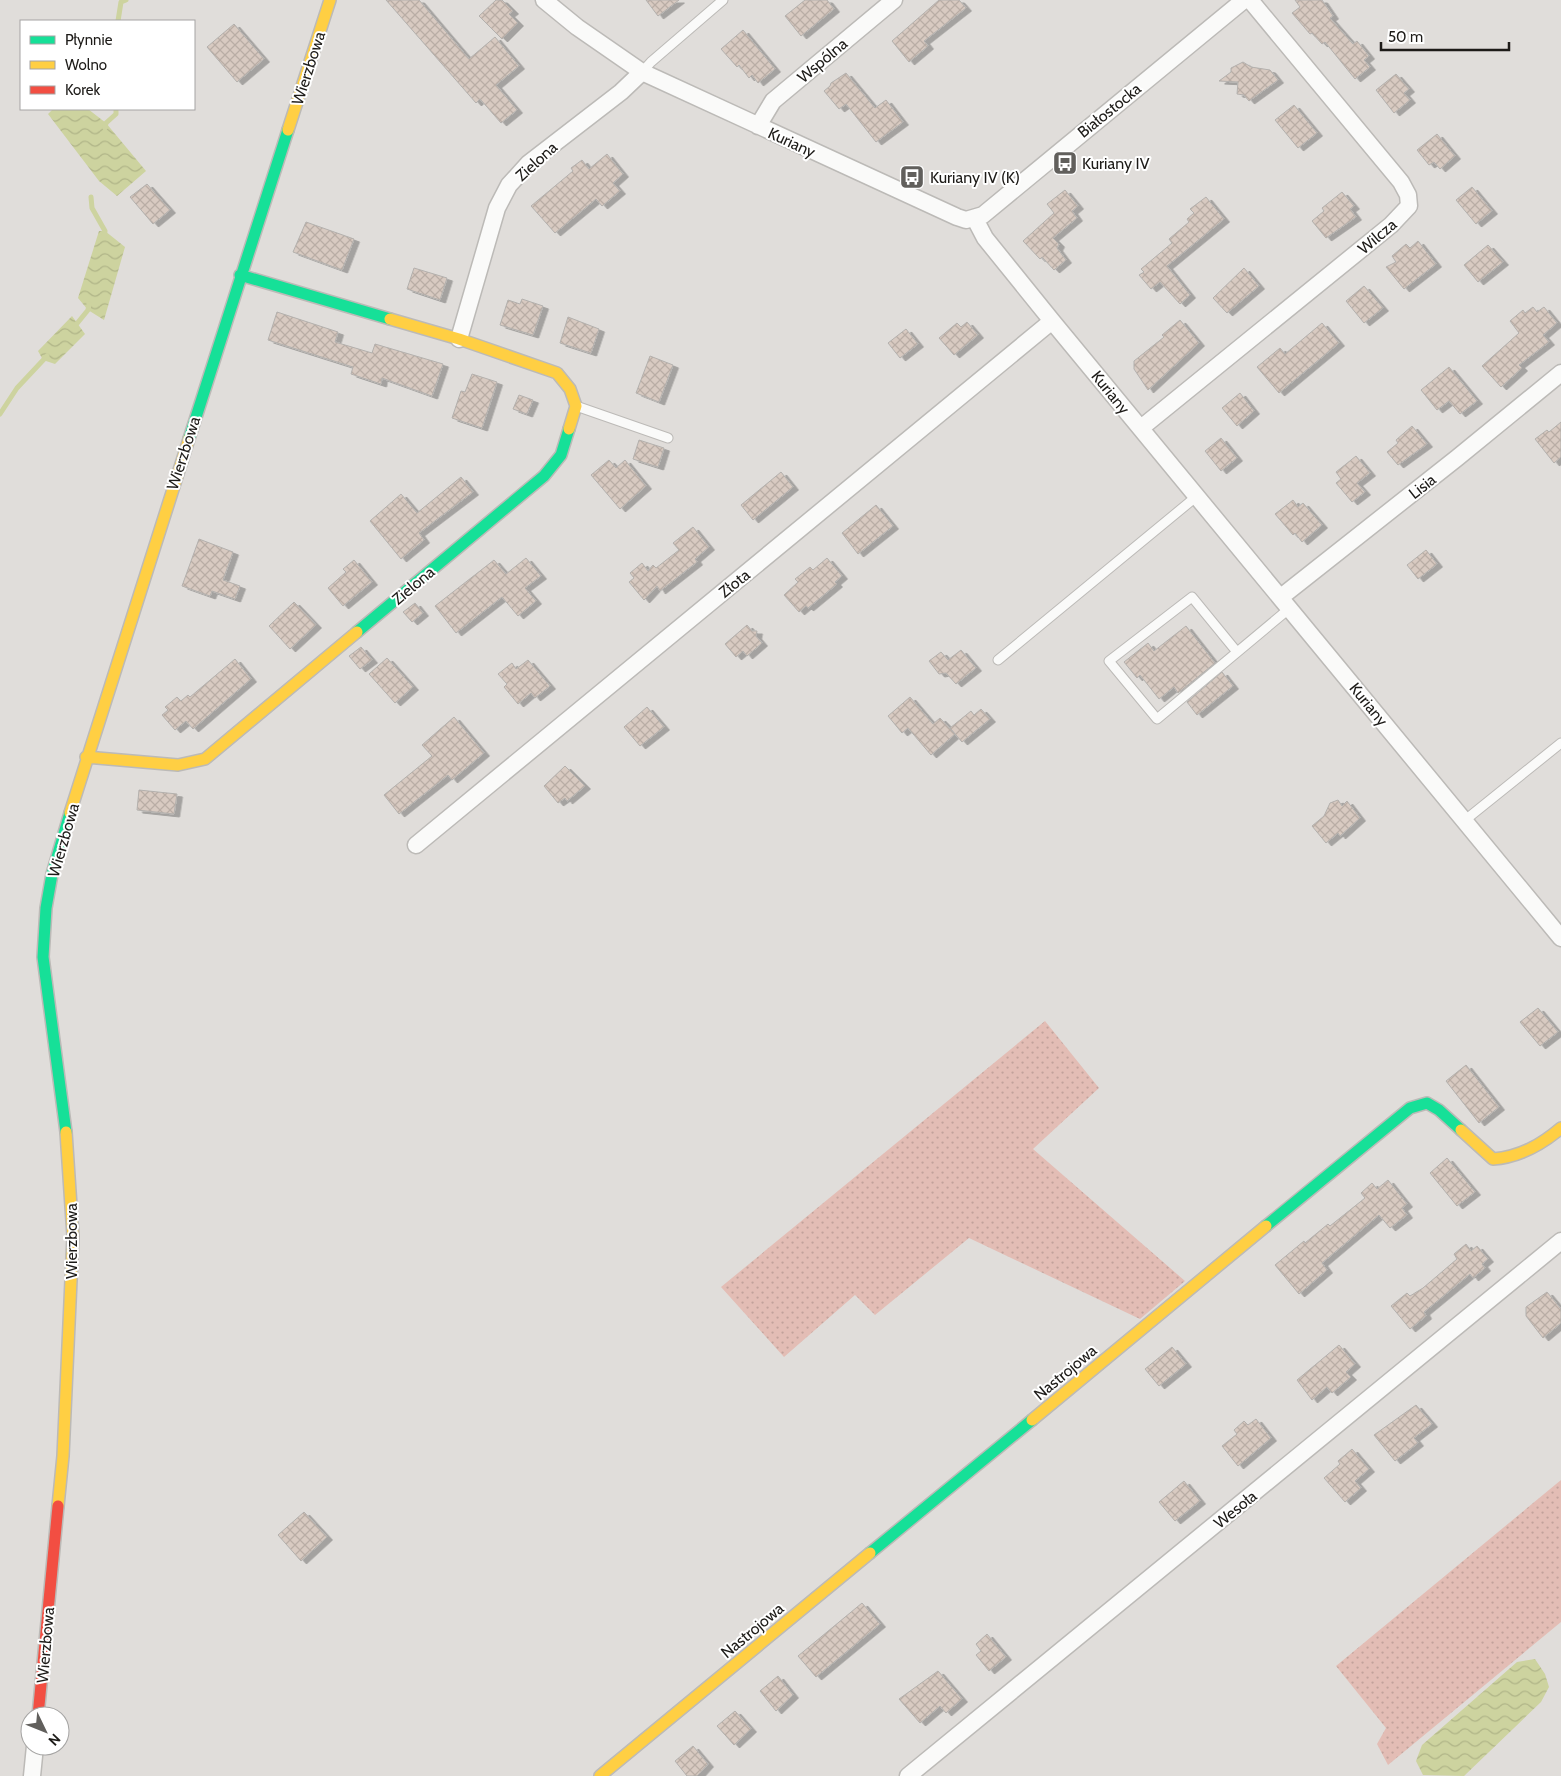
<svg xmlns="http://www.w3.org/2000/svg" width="1561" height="1776" viewBox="0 0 1561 1776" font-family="Cabin,sans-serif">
	<defs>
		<pattern id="grass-dots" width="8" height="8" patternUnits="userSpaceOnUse" patternTransform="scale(1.25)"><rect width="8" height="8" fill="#e3bdb5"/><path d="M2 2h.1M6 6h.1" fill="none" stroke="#c2a29b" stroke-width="1.8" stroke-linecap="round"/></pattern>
		<pattern id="water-waves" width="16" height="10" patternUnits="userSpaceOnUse" patternTransform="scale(1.25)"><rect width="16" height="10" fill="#cdd39f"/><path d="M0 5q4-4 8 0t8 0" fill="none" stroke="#b0b588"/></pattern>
		<pattern id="building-cross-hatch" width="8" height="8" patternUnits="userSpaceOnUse" patternTransform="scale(1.25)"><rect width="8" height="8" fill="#d8cac1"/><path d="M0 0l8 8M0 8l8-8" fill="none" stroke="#b9ada5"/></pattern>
		<filter id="shadow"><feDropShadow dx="5.5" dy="3" stdDeviation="0" flood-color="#0004"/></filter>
	</defs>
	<rect width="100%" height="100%" fill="#e0ddda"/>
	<path fill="url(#grass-dots)" d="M1045,1021L1099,1088L1033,1149L1185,1281L1140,1319L969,1238L875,1315L855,1295L784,1357L721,1287Z
		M1561,1480V1622L1388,1765L1377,1744L1386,1728L1336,1666Z"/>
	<path fill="url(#water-waves)" d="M53,109H88L106,123L146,171L117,196L99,181L48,114Z
		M99,231H105L125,247L104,320L88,310L78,298Z
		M72,316L85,334L55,364L43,360L38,351Z
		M1535,1659L1545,1674L1549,1687L1541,1702L1464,1776L1423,1775L1416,1761L1422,1745L1517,1662Z"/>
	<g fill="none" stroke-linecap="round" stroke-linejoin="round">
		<path stroke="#cdd39f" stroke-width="5" d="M118,21L121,2L126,0
			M105,128L106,123L116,114V109
			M91,197L92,208L105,231L104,237
			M75,326L88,310L89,304
			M0,414L17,388L47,356"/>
	</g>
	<path fill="url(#building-cross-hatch)" stroke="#b3b0ad" filter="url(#shadow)" d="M386,0H419L469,59L495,37L519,66L496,85L517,110L501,123L480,99L476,103Z
		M496,0H502L513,11L509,14L518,23L502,39L479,16Z
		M646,0H679L658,16Z
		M805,0H827L834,9L801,36L785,16Z
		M939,0H959L966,8L924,41L928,46L909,62L892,41Z
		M1295,0H1322L1333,16L1330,18L1353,44L1357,41L1369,56L1364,60L1370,67L1355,79L1325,42L1322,44L1312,33L1310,34L1292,13L1300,7Z
		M234,24L264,59L237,82L207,47Z
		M743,30L775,69L758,83L752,75L749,78L739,65L737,67L721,49Z
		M1243,62L1251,67L1270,70L1278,80L1249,101L1244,95L1237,94L1238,82L1219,81L1231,72V68Z
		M846,73L875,108L886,100L903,122L876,142L846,104L839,109L824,91L830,86L831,83Z
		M1396,74L1409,89L1404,93L1410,100L1394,113L1376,90Z
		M1294,105L1317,133L1298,148L1275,120Z
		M1437,134L1455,156L1440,169L1434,162L1429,165L1417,150Z
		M607,154L623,174L613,183L620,191L602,206L596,199L555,233L531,206L573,171L571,168L582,160L589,169Z
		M147,184L170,210L153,224L130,197Z
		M1472,187L1492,211L1476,224L1456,200Z
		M1065,190L1078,206L1072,211L1077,218L1053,238L1059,244L1057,248L1066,260L1054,270L1042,257L1040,259L1023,241L1054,213L1047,204Z
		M1342,192L1354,206L1350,209L1356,217L1326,238L1312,221L1324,211L1322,208Z
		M1206,197L1224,219L1167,266L1190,295L1180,304L1160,282L1151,289L1139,275L1144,272L1141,269L1172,243L1169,239L1189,222L1187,219L1194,213L1190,209Z
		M306,222L354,239L342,270L293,252Z
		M1418,241L1436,264L1404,289L1386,267L1396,262L1392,256L1406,244L1410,248Z
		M1488,245L1503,262L1478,282L1464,265Z
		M414,268L447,278L440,300L407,289Z
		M1244,268L1259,286L1227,313L1213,298Z
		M1364,286L1383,308L1364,323L1346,301Z
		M522,299L543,306L533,335L500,325L508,300L520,304Z
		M1533,307L1537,312L1544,307L1557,323L1543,335L1549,342L1519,365L1522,368L1501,387L1482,366L1519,333L1510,321L1523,310L1525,313Z
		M277,312L338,332L335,342L372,353L375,344L443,364L432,396L382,378L381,384L351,374L353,367L268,340Z
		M568,317L599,329L591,353L560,343Z
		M1180,320L1199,343L1148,390L1134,369V361L1164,337L1162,335Z
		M967,322L978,335L954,355L939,338L957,323L961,327Z
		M1322,323L1339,343L1279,393L1257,367L1280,348L1285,354Z
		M906,329L918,344L900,358L888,343Z
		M650,356L673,365L659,402L636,393Z
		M1449,367L1477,401L1460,414L1449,401L1437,410L1421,390Z
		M472,374L497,382L482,428L452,418L461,391L465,392Z
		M1240,393L1254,411L1237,426L1222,408Z
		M519,395L533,400L527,414L513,409Z
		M1561,422V457L1554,463L1535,439L1547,430L1549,432Z
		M1412,426L1427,444L1398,465L1387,452L1398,443L1396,440Z
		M1221,438L1237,458L1221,471L1205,451Z
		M639,440L664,448L658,467L633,459Z
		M1356,456L1370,473L1357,483L1365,492L1352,502L1336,483L1341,479L1336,472Z
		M609,460L616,468L625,460L646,486L620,509L591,475Z
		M781,472L793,487L753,520L741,505Z
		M461,477L473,492L419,533L424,540L401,559L370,521L401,494L417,513Z
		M1293,500L1298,507L1303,503L1322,525L1302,542L1295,533L1293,535L1275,514Z
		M876,505L893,526L858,554L842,533Z
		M693,527L709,547L695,559L697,562L660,591L657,586L644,600L629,582L634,578L630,573L642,563L648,571L653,565L656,568L679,550L673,543Z
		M199,539L233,552L223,580L240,586L235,599L212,591L210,596L182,586Z
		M1426,550L1437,564L1418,579L1407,565Z
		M526,558L541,576L525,588L536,601L518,616L502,597L456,633L435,606L494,560L506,574Z
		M827,558L842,576L835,582L837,584L808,608L806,606L799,612L784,595L798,582L795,579L810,567L813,570Z
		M354,560L372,582L343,606L328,588L346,572L343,569Z
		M294,602L316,625L290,649L269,626Z
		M415,603L423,613L412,622L403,612Z
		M747,625L752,631H757L756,636L762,643L747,656L743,651L736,657L725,644Z
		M1186,626L1215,663L1178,693L1174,687L1159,699L1140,675L1137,678L1124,662L1148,643L1154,651Z
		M361,647L372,660L360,669L349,656Z
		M961,650L976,668L956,684L946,673L939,674L929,661L941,652L948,660Z
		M387,658L413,687L395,703L369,674Z
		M235,659L251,679L193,729L186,721L175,730L162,715L168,710L165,707L177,697L181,701L188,695L190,697Z
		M528,660L550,686L535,698L531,693L518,704L504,687L507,684L498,674L512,663L516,669Z
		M1222,672L1233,686L1197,715L1187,702Z
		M910,697L933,724L940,718L955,734L931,755L908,728L902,733L888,716Z
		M647,707L664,727L640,746L624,727Z
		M981,709L990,719L962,742L950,728L971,711L974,715Z
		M454,717L484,753L452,780L448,775L399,814L384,795L432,756L422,745Z
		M565,766L585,786L567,801L565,798L558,803L544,786Z
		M139,790L177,794L174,814L137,810Z
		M1338,800L1342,806L1347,801L1360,818L1340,836L1338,833L1326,843L1312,826L1324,816L1330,803Z
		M1538,1008L1558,1032L1540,1046L1520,1022Z
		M1466,1065L1499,1107L1479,1123L1446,1081Z
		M1447,1158L1475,1192L1457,1206L1430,1173Z
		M1388,1180L1407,1204L1402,1208L1407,1215L1390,1228L1379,1215L1322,1263L1327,1270L1299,1294L1275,1265L1304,1241L1305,1243L1328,1224L1330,1226L1365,1198L1361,1193L1372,1183L1377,1189Z
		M1466,1244L1471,1251L1477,1246L1488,1259L1482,1264L1485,1268L1473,1278L1470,1274L1424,1312L1426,1316L1410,1329L1391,1306L1407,1293L1410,1296L1423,1288L1457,1259L1454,1254Z
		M1547,1292L1561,1309V1323L1543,1338L1526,1316V1307Z
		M1339,1345L1355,1364L1346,1372L1351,1377L1332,1393L1327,1387L1312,1400L1297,1380Z
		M1172,1347L1186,1364L1159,1386L1145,1369Z
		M1416,1405L1432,1424L1414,1438L1418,1443L1395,1461L1374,1435Z
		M1256,1419L1271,1438L1238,1466L1222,1446L1237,1434L1234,1430L1244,1421L1248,1425Z
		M1352,1449L1369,1469L1355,1481L1361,1488L1345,1502L1324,1478L1340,1464L1338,1461Z
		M1184,1481L1200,1501L1175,1521L1159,1502Z
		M304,1512L327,1537L301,1561L278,1535Z
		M862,1603L880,1624L816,1677L798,1656Z
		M987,1634L1006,1657L989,1671L976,1655L981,1651L976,1644Z
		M938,1671L962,1699L946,1713L940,1706L920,1723L899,1699Z
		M778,1676L793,1695L776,1711L760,1691Z
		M735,1711L751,1729L734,1745L717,1726Z
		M693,1746L708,1764L697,1776H687L675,1761Z"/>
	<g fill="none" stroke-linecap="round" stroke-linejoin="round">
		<defs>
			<path id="lane" d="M642,72L651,62L723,0
				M576,406L668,438
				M1237,652L1192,597L1109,661L1157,719L1290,608
				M998,660L1197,496
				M1464,821L1561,743"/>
			<path id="street" d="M544,0L577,27L642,72L957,217L966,220L983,215L1244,0
				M758,126L773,101L894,0
				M975,219L985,238L1052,321L1561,938
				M459,339L497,208L509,185L529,163L621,92L642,72
				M1141,428L1391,225L1409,206L1408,195L1401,182L1250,0
				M1281,597L1457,458L1561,373
				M416,845L1052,321
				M32,1776L35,1746
				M908,1776L1561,1241"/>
			<path id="fast" d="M240,275L390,319
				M189,439L288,130
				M357,632L544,476L561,455L569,429
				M66,1132L43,957L46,908L52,874L70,813
				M1266,1226L1410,1108L1427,1103L1439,1110L1461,1130
				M870,1553L1032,1420"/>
			<path id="slow" d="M288,130L330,0
				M390,319L459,339L557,373L570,389L576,406L569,429
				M86,757L178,765L205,759L357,632
				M70,813L189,439
				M1461,1130L1493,1159C1520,1157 1541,1145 1561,1128
				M1032,1420L1266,1226
				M58,1506L63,1456L73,1236L66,1132
				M600,1776L870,1553"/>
			<path id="jam" d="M38,1716L58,1506"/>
		</defs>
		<use href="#lane" stroke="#bcbab7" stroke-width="11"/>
		<use href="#street" stroke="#bcbab7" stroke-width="19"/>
		<use href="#fast" stroke="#bcbab7" stroke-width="14"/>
		<use href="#slow" stroke="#bcbab7" stroke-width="14"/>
		<use href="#jam" stroke="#bcbab7" stroke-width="14"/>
		<use href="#lane" stroke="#fafaf9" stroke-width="9"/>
		<use href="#street" stroke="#fafaf9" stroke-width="16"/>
		<use href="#fast" stroke="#16e098" stroke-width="11"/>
		<use href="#slow" stroke="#ffcf43" stroke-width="11"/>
		<use href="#jam" stroke="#f24e42" stroke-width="11"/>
	</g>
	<defs>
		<symbol id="bus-square" viewBox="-11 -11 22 22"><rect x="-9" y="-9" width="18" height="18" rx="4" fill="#615f5c" stroke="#fff"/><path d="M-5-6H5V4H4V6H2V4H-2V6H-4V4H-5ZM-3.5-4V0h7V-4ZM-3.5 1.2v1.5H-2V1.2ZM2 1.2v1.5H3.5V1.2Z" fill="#fff"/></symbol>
	</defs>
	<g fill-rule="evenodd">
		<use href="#bus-square" x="1051" y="149" width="28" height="28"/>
		<use href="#bus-square" x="898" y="163" width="28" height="28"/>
	</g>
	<g text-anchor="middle" stroke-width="4" stroke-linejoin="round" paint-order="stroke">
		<g font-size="16" fill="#1d1b18" stroke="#fff">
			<text transform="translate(822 60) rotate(-40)" y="6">Wspólna</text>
			<text transform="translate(308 68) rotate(-72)" y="6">Wierzbowa</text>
			<text transform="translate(1109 110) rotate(-39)" y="6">Białostocka</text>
			<text transform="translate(792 142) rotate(25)" y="6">Kuriany</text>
			<text transform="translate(536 161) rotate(-42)" y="6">Zielona</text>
			<text transform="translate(1377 236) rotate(-40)" y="6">Wilcza</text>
			<text transform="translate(1111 392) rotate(51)" y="6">Kuriany</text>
			<text transform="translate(183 453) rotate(-72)" y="6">Wierzbowa</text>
			<text transform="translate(1422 486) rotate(-38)" y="6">Lisia</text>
			<text transform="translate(734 583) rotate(-39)" y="6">Złota</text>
			<text transform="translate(413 585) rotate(-40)" y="6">Zielona</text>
			<text transform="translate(1369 704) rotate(51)" y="6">Kuriany</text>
			<text transform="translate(63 840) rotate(-74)" y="6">Wierzbowa</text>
			<text transform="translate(71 1241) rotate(-90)" y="6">Wierzbowa</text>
			<text transform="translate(1065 1372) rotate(-40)" y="6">Nastrojowa</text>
			<text transform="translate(1235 1509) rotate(-39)" y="6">Wesoła</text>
			<text transform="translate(752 1630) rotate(-40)" y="6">Nastrojowa</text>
			<text transform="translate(45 1645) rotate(-85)" y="6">Wierzbowa</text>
		</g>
		<g font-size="16" fill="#1d1b18" stroke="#fff" text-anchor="start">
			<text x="1082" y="169">Kuriany IV</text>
			<text x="930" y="183">Kuriany IV (K)</text>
		</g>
	</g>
	<rect x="20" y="20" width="175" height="90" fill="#ffffff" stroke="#a5a4a3"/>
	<rect x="30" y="36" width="25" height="8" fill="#16e098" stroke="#a5a4a3"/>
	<text x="65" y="45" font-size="15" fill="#1d1b18">Płynnie</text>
	<rect x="30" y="61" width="25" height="8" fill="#ffcf43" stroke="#a5a4a3"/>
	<text x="65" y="70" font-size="15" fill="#1d1b18">Wolno</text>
	<rect x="30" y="86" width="25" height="8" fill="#f24e42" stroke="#a5a4a3"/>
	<text x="65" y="95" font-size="15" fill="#1d1b18">Korek</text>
	<g transform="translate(45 1731) rotate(133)"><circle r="24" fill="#ffffff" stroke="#a5a4a3"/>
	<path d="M0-4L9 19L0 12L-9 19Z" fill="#615f5c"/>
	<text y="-8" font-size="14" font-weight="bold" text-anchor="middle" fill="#1d1b18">N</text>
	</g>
	<path d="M1381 42v8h128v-8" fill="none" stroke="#1d1b18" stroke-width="2.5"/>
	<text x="1388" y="42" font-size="15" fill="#1d1b18" stroke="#ffffff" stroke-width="4" paint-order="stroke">50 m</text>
</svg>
